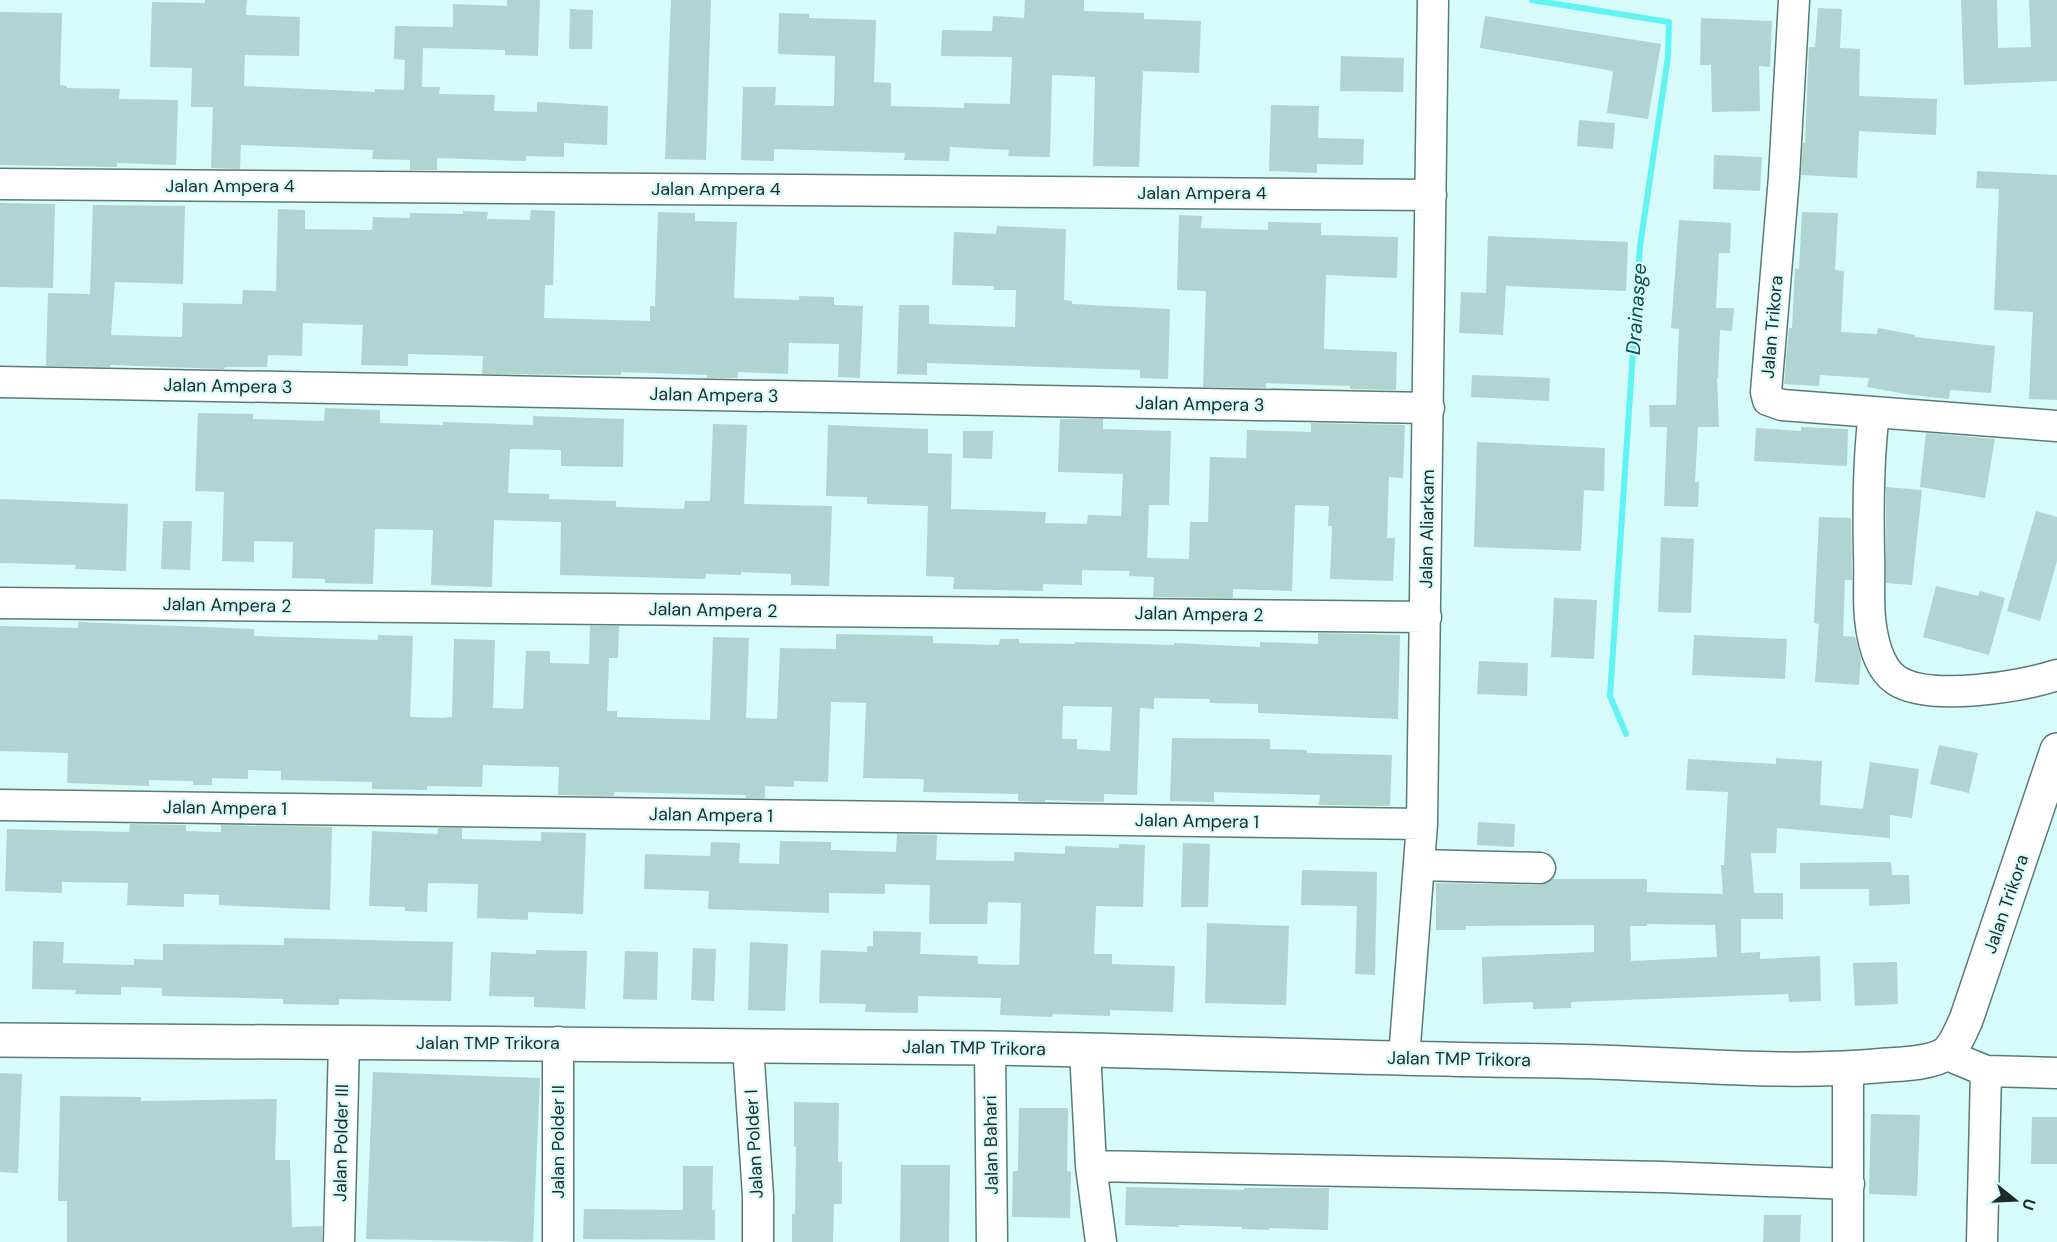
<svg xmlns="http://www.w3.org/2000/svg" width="2057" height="1242" viewBox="0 0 2057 1242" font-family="'DM Sans',sans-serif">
	<rect width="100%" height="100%" fill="#d7fbfa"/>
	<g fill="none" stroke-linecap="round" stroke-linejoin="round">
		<path stroke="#61f3f2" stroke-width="6" d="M1532,0L1669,22L1668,57L1640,246L1610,696L1626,734"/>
	</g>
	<path fill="#b1d3d2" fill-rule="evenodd" d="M205,0H247L246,15L300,17L299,56L245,55L244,86L375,92V89L404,90L405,60L394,59L395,26L453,27V4L507,6V0H540L538,56L505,55V50L423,48L422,87H440L439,94L495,95L494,111L537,112V102L608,106L607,145L564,143V157L526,156V161L437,158V170H410V160L372,159L373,150L241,145L240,169L211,168L213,107H191L192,68L150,67L152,2L205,3Z
		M671,0H711L706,160L665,159Z
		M1025,0H1084V11L1144,13V19L1201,21L1199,73L1143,71L1139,167L1093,166L1095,77L1052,75L1050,157L1008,156L1009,150L950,147L949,161L904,160L905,153L774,149V161L741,160L743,87H776L775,105L834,106L835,56L778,54L779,13L809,14V18L876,20L874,82L891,83V106L964,108V103L1010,104L1012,57L941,56L942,30L992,31L993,16L1024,18Z
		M1961,0H1997L1998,48L2031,47L2029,0H2057V81L1964,85Z
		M1818,8L1842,9L1840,48L1860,49L1859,96L1937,99L1936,135L1859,131L1857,178L1801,175L1803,143H1805L1809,47H1815Z
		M570,9L593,10L592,49H569Z
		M0,12L62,13L60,85L67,86V88L120,89L119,99L178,100L176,165L117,163V167L0,165Z
		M1485,16L1661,44L1648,119L1607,113L1613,71L1480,48Z
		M1701,18L1772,21L1770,67L1759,66L1760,111L1712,112L1711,65H1700Z
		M1341,56L1404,58L1403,92L1340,91Z
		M1271,105L1319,106L1318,138L1364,139L1363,165L1317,164V173L1269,171Z
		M1579,120L1615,123L1613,149L1577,146Z
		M1714,155L1762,157L1760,191L1713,189Z
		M1977,171L2057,175V400L2029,399L2033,312L1994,310L1999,189L1976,188Z
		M0,203L55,204L53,288L0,287Z
		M93,205L185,206L183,284L115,282L111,335L182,337L183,303L242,304L243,290L276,291L278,209L305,210V229L372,230L373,217L410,218V213L463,214V211L488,212L487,219L530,220L531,210L555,211L553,285H545L544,318L650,321V306H655L658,212L695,213V221L737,222L734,298L799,300V296L834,297V305L863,306L860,378L838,377L839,344L789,343L788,374L738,372V378H707V375L621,372V375L482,374L483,356L408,354V366L361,365L363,325L303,323L302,356L268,355L267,367H225L224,369L110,365V367L46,366L48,293L90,294Z
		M1802,212L1838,213L1835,270L1844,271L1841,332L1877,334L1878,328L1915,335V337L1995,346L1991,393L1950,390L1949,399L1911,395L1867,387L1869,378L1820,375L1819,386L1784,384L1789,328H1792L1795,268L1799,269Z
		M1179,215L1202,216L1201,228L1268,230V222L1321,223V235L1398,237L1397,278L1326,275L1324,349L1397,352L1396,390L1350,389V386L1266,383V388L1203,387L1206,291L1177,290Z
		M1679,220L1731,223L1730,253H1719L1716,308H1734L1732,331L1720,330L1718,378H1717L1719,427H1698L1695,482H1699L1698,507L1664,506L1667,427H1650L1649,405H1676L1679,329L1671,328Z
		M997,226L1066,229L1064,300L1072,301V304L1170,309L1168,379L1140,378V370L927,363V375L897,374L899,305H929V324L1015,327L1016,290H994V286L952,285L954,232L996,234Z
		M1488,236L1628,242L1626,291L1506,286L1503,335L1459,333L1461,292L1486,293Z
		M1472,375L1550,378L1549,401L1471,397Z
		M325,408L380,410V423L443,425V422L533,425V416L624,419L623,467L561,466V450L510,449L508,493L549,494V499L616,501V507L684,509L685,501H710L713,424L747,425L744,504L832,506L829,586L791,585V574L741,572V575L706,574L705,579L560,575L561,522L494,520L492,587L431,585L433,530L375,529L373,584L325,583V579L292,578L293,542L254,541V562L222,561L224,492L195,491L198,413L253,414V419L324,421Z
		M1060,419H1103V429L1171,431L1169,505H1149L1147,558L1189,559L1190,522H1208L1210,457L1246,458L1247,430L1311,432V423L1405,425L1403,478L1389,477L1387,538H1395L1393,581L1330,579L1332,526H1328L1329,506L1295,505L1292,591L1233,589V598L1153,597L1154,577L1129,576L1130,571L1082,570V585L1043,584V591L953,589L954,577L926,576L928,506L867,504V497L826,496L828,425L928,429V453L952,454L951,509L1046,512L1045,523L1087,524L1088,515L1121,516L1123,474L1058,472Z
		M1801,427L1848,429L1847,466L1754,461L1756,428L1801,431Z
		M963,431H993L992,459L963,458Z
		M1926,433L1995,439L1985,498L1920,487Z
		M1477,442L1605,448L1604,491L1584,490L1581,551L1474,547Z
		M1886,487L1922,490L1912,585L1886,583Z
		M0,499L128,504L126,571L75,569L76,565L0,563Z
		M2036,511L2057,517V561L2040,621L2007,611Z
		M1819,517L1851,518L1852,580H1845L1843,636L1855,637L1861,658L1859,685L1815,682L1819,624L1814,623Z
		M163,521H192L190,570L161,569Z
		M1661,537L1694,539L1691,613L1658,612Z
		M1936,586L1978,596L1980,591L2005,598L1989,655L1923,637Z
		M1554,598L1597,600L1594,659L1551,657Z
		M78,622L254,629V636L378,640V635L413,636L410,717L443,718L452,717L454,639L495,640L493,708L523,709L526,651H550V663L589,664L590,626H619L618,658H609L607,711H617V717L710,720L713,637L749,638L746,718L777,719L780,648L836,649V634L933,636V643L999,645L1000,639H1019V643L1075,644V642L1174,645V643L1260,647V642L1318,644V633L1400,635L1398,719L1258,713V704L1210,703V699L1154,698V709L1140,708L1137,795L1104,794V802L1045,800V802L1018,801V794L923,792L924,779L863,778L866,703L831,702L828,782L794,781V787L765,786V798H746V795L614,792V796L558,795L559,767L483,765L482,787L427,786V790L372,789V782L281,780V771L248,770V779L212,778V785H193V781L149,780V786L67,783L68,753L0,751V626L78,628ZM1063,706L1112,707L1110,751L1077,749V739H1062Z
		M1694,635L1787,639L1785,679L1692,675Z
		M1479,661L1528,663L1527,696L1477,694Z
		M1172,738L1270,739V749L1307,750V753L1392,755L1390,806L1319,805L1320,795L1214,792V802L1170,801Z
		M1939,745L1978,753L1969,793L1930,784Z
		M1776,758L1822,761L1820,805L1863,809L1870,762L1919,769L1912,818L1890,815V838L1777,828L1776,853H1751L1754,893H1783V919H1741V953L1760,952V959L1820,956L1821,1001L1789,1002L1788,994L1571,1002V1008L1533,1009V1002L1483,1004L1482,957L1594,952V925L1466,926V930H1436V883L1540,885L1548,883L1552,879H1647V892L1723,894L1721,865H1724L1728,792L1686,790L1688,759L1776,764ZM1647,924L1715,925L1717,957L1631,961L1630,926H1647Z
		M1478,822L1515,824L1514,847L1477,845Z
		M130,824L186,825V831L221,832V825L332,827L330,910L219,905V895L184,894V907L127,905L128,883L62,882V893L5,891L7,829L129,832Z
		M438,828H462V839L541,841V832L586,833L583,914L528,912V920L477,918L478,884L428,883L427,912L405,911V907L369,906L372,831L437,834Z
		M897,834L937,835L936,860L1014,861V852L1065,854V846L1119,848V844L1145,845L1143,907L1096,906L1094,954H1112V964L1175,966L1173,1012L1110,1010V1016L1053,1014L1052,1017L1000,1015L1001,998L918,996V1013L865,1012L866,1004L819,1003L821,950L867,952V946H873V931L921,932L920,954L978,956V964L1019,965L1021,903L988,902L987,924H929L930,885L885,884V894L829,893V913L708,909L709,891L644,889L645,854L710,856L711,842L740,843L739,863L779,864L780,841L831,842V850L896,852Z
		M1183,843L1210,844L1208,907H1181Z
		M1891,862L1892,875H1909L1910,904L1869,906V889H1800V863Z
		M1302,870L1377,872L1375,975L1355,974L1357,906L1301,905Z
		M1207,923L1289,926L1286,1005L1205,1003Z
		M284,938L453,942L451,1001L339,999V1005L283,1004V999L162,996V988L121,987V995L75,994L76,990L32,989L33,941L64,942L63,963L134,965V959L163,960V944L284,945Z
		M750,942L788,944L785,1011L748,1010Z
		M693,948L716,949L714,1001L691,1000Z
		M536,950L587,951L585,1009L534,1007V997L489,996L491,952L536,954Z
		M625,951L658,952L657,1000L623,999Z
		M1897,962L1898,1004L1855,1006L1853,963Z
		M373,1072L540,1078L533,1242L366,1239Z
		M0,1073L22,1074L18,1173L0,1172Z
		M60,1096L141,1097V1101L277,1099L275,1160H290L292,1227L322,1226V1242H67V1201H58Z
		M794,1102L839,1103L838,1162H842V1204H834L833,1242H792V1214H795L796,1147H794Z
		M1019,1108H1068L1067,1171L1071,1172L1070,1218L1012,1217L1013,1171H1018Z
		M1871,1114L1920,1115L1917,1196L1869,1194Z
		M2032,1117H2057V1164H2031Z
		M901,1165H950L949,1242H900Z
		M683,1166H713L712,1210H715V1240L583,1239L584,1209L683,1210Z
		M1126,1187L1244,1190V1188H1329L1328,1230L1269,1228V1230L1242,1229V1227L1178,1225L1180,1227L1125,1225Z
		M1764,1215H1801L1800,1242H1763Z"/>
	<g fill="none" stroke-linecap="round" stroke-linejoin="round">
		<defs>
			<path id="minor" d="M1794,0L1784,177L1766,392L1768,400L1782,405L2057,426
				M0,184L1431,195
				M0,382L1429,408
				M1874,413C1868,460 1868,507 1869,554C1870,575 1868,597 1870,618C1872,638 1878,668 1896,680C1929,702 2020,687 2057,675
				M0,603L1426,617
				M0,805L1422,824
				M1419,865L1540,868
				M748,1046L758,1196V1242
				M990,1048L992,1242
				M1085,1050L1091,1166L1101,1242
				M1945,1054L1986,1071L2057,1073
				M1404,1058L1422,824L1433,0
				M1848,1069V1242
				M1091,1166L1663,1177L1849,1184
				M339,1242L344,1043
				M558,1242V1042
				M1982,1242L1986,1071"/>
			<path id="highway" d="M0,1040C330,1044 659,1043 989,1048C1178,1051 1368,1059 1558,1061C1667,1062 1778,1076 1887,1065C1903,1064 1932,1063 1945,1054C1955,1047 1961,1030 1966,1020L2057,750"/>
		</defs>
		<use href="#minor" stroke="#5a7a7a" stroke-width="33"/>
		<use href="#highway" stroke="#5a7a7a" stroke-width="36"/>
		<use href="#minor" stroke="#fff" stroke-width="30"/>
		<use href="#highway" stroke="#fff" stroke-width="33"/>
	</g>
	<g text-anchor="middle" stroke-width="4.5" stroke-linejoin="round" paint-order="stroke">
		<g font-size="18" fill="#1d2a2a" stroke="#d7fbfa">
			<text x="230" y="192">Jalan Ampera 4</text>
			<text x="716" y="195">Jalan Ampera 4</text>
			<text x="1202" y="199">Jalan Ampera 4</text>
			<text transform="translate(1772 327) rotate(-85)" y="6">Jalan Trikora</text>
			<text transform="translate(228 386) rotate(1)" y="6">Jalan Ampera 3</text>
			<text transform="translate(714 395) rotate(1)" y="6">Jalan Ampera 3</text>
			<text transform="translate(1200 404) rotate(1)" y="6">Jalan Ampera 3</text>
			<text transform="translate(1427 529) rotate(-89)" y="6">Jalan Aliarkam</text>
			<text transform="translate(227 605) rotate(1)" y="6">Jalan Ampera 2</text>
			<text transform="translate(713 610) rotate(1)" y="6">Jalan Ampera 2</text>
			<text transform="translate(1199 614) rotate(1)" y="6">Jalan Ampera 2</text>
			<text transform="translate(225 808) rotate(1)" y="6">Jalan Ampera 1</text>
			<text transform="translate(711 815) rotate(1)" y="6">Jalan Ampera 1</text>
			<text transform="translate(1197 821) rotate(1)" y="6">Jalan Ampera 1</text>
			<text transform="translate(2006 904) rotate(-71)" y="6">Jalan Trikora</text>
			<text x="488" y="1049">Jalan TMP Trikora</text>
			<text transform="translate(974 1048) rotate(1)" y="6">Jalan TMP Trikora</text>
			<text transform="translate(1459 1059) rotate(1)" y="6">Jalan TMP Trikora</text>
			<text transform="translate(558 1142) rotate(-90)" y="6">Jalan Polder II</text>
			<text transform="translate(341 1143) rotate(-89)" y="6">Jalan Polder III</text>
			<text transform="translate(754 1144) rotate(-93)" y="6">Jalan Polder I</text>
			<text transform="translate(991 1145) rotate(-91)" y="6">Jalan Bahari</text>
		</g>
		<g font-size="20" font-style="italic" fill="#0c4e4e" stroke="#d7fbfa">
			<text transform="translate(1636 309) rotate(-86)" y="7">Drainasge</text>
		</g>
	</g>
	<g transform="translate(2015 1200) rotate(108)" stroke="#d7fbfa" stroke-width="4.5" paint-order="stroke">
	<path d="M0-4.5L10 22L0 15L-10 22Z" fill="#1d2a2a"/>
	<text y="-9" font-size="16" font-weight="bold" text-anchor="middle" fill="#1d2a2a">U</text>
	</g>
</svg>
